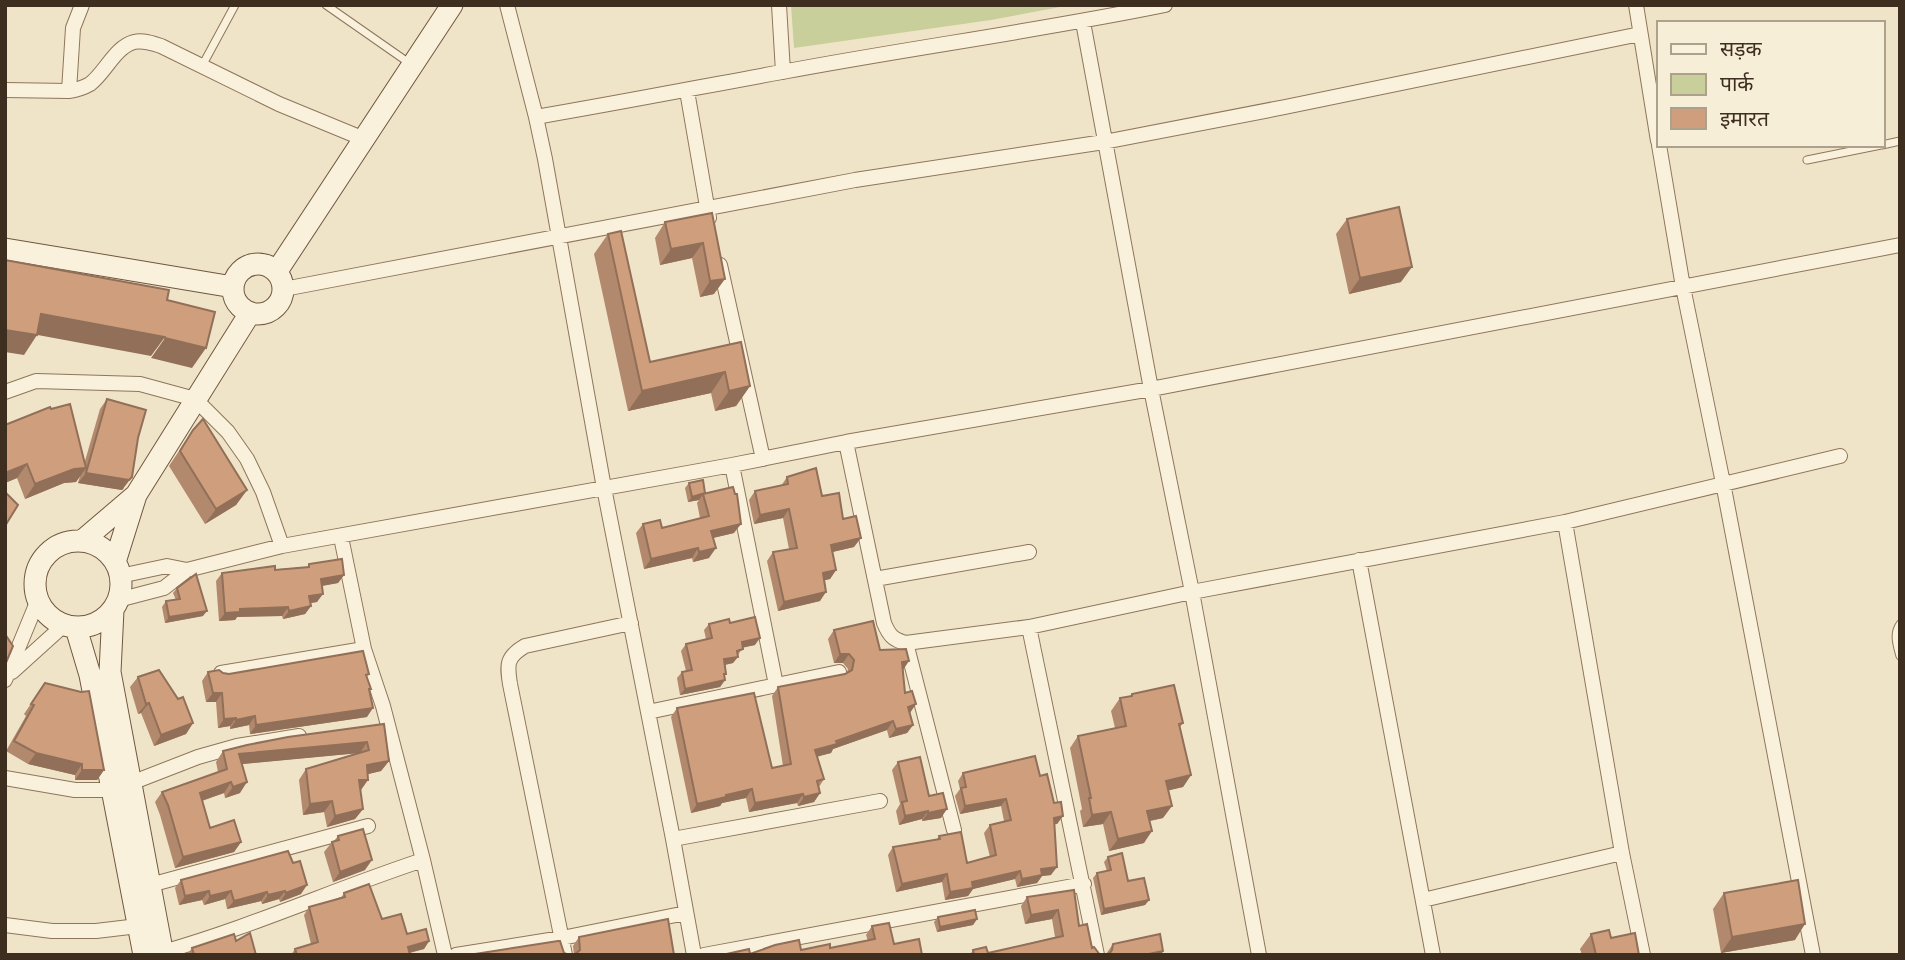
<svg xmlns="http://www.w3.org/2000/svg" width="1905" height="960" viewBox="0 0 1905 960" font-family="Merriweather,'Noto Sans Devanagari',serif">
	<rect width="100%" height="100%" fill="#f0e4c8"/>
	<path fill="#c9cf9b" d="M791,5H1071L991,20L794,48Z"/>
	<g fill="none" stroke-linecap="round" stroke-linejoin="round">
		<defs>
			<path id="lane" d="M326,5L412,65
				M202,66L235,5
				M1882,145L1900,141
				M1807,160L1881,145
				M1900,624C1893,634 1897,645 1900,656"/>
			<path id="street" d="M507,5L536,117L545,159L604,488L673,839L694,955
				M779,5L783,72
				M1636,5L1658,141
				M1083,22L1151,389L1192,592L1259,955
				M5,90L69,91C76,90 83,88 90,84C105,73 115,47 134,42C143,40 152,43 161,46L279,104L364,139
				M69,91L73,28L82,5
				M687,91L709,218
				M536,117C618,103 700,87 782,72C909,48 1038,31 1165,5
				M1659,145L1683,287L1723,483L1813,955
				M720,265L763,459
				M284,289L855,180L1104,142L1285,107L1640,34
				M5,392L36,381L140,384L195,399L228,432L247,459L263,492L282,546
				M846,442L884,623C889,635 893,640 906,643L1029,627L1192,592L1565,522L1840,456
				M732,465L776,685
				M1565,522L1622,853L1643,955
				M341,537L364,649L383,706L423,860L445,955
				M1359,560L1433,955
				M120,576L167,566L187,570
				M875,579L1029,552
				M118,600L164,588L187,570L282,546L732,465L846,442L1151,389L1900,245
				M1029,627L1097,955
				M906,643L954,830
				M12,672L64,625
				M221,673L364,649
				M5,680L38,600
				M648,712L839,672
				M5,778L75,790H113L198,757L237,746L299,736
				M673,839L880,801
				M150,885L368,826
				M1423,900L1622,853
				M5,925L52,931H96L138,926
				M163,952C251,927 335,889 423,860
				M456,955L562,938L686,913
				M565,955L510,684C507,665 506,657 525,646L631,623
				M704,955L1084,884"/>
			<path id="secondary" d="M5,249L233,287
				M233 289a25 25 0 1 1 50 0a25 25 0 1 1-50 0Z
				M277,271L452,5
				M82,541L136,495
				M35 584a43 43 0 1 1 86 0a43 43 0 1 1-86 0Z
				M115,562L136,495L250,313
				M113,610L110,672L163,955
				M76,628L90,675L144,955"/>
		</defs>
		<use href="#lane" stroke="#8d765c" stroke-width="9"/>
		<use href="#street" stroke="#8d765c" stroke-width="16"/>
		<use href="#secondary" stroke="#6f573f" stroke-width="23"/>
		<use href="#lane" stroke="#faf1dc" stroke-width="7"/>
		<use href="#street" stroke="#faf1dc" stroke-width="14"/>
		<use href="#secondary" stroke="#faf1dc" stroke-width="21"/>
	</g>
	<path fill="#b2896c" d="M712,213L714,294L700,297L692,258L660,265L655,238L665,222Z
		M1347,219L1401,282L1349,294L1336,234Z
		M608,234L650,362L741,342L750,386L736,406L715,411L711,393L628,411L594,254Z
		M107,399L124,488L122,490L78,483L80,476L76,482L64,483L25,499L17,478L5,483V425L85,461L100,409Z
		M193,430L247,490L236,505L205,524L169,466Z
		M787,477L822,496L843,519L854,547L832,552L836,570L830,579L824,580L820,601L778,611L767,561L773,552L789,549L783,518L754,524L749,500L755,491L781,486Z
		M689,483L705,493L734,533L713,538L709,558L693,562L692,558L644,569L636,533L643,524L662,528L700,518L697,503L699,500L688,502L685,488Z
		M309,564L344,575L338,583L322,586L317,602L311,603V606L305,614L283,619L282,616L237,617L235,620L219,621L216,581L222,573L307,567Z
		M177,588L203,616L165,623L162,607L166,601L176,600L173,593Z
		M730,623L755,645L743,647L733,663L725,665V680L720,687L680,695L677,678L682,672L686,671L681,651L686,644L706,639L704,630L709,624Z
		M834,630L880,650L903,670L905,693L913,725L907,733L889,738L887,730L833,749L831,753L817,756L824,779L819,787L820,793L814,802L798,806L797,803L749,812L746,798L722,803L720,806L691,813L671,717L677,708L772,768L783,766L772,696L778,687L845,674L847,672L848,669L843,663H834L828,639Z
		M208,672L229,674H369L367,676L371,689L369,691L367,717L250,734L249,725L230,729V726L218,728L216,702H206L202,681Z
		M138,677L193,723L186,734L154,746L141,713L138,714L130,687Z
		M45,683L104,770L97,780H75V775L28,764L6,751L26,716L24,714Z
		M1132,694L1183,723L1180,727L1191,775L1183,787L1168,790L1163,818L1150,821L1144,843L1109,851L1103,824L1083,827L1080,811L1082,809L1070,748L1078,736L1115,728L1111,711L1120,698L1130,696Z
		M384,724L389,761L381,771L368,774L360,790L363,809L355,819L327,827L324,812L303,815L299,780L306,769L358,753L242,764L240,793L225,798L224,793L202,801L210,828L241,842L234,852L175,868L160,815L155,802L162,792L218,772L216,762L223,751Z
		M898,762L929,796L941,818L922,821V819L899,825L896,811L900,804L892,770Z
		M963,773L1040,776L1054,803L1063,816L1057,824H1054L1051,875L1042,876L1037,883L1017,887L1015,879L973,889L968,896L945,900L942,882L896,892L888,855L893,847L937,839L939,836L967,863L990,857L984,833L990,825L1004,821L1001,806L960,814L955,796L960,789L958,781Z
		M338,836L365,870L333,882L324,852L332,842L334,841Z
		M288,851L301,894L280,902L279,899L262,904L261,901L227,909L225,899L204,905L202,900L179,905L175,888L181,880Z
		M1108,857L1128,881L1149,900L1145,905L1101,915L1093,878L1097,873L1107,871L1104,862Z
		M1074,890L1079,926L1092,948L1100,955H970L973,950L988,953L1055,937L1052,919L1025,924L1021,906L1027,897Z
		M344,893L382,919L407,934L429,941L424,949L410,953V955H291L295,949L311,944L304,915L309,907L341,898Z
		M1724,893L1795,940L1721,953L1713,909Z
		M938,917L977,919L973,925L937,932L934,922Z
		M872,926L894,944L750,954L830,948L868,941L866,935Z
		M1591,934L1611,938L1639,955H1582L1580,949Z
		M579,937L674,955H574L573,946Z
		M236,941L256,955H187L192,948Z
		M1113,944L1163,951L1161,955H1101L1106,954Z"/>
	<path fill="#916f58" d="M703,243L692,258L660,265L671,249Z
		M1412,267L1401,282L1349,294L1360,278Z
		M725,279L714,294L700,297L710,281Z
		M41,314L165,337L151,356L27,333Z
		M5,330L37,335L24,355L5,352Z
		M165,338L206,348L192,368L151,358Z
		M725,372L711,393L628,411L642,391Z
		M750,386L736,406L715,411L729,391Z
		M27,464L17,478L5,483V473Z
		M86,468L76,482L64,483L25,499L35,484L74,469Z
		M86,473L132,477L122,490L78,483Z
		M247,490L236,505L205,524L216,509Z
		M703,494L699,500L688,502L692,497Z
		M789,509L783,518L754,524L760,515Z
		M741,524L734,533L704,540L711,531Z
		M861,538L854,547L824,554L831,545Z
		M698,548L692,558L644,569L651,559Z
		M716,548L709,558L693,562L699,552Z
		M836,570L830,579L817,582L823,573Z
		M344,575L338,583L315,587L321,579Z
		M826,592L820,601L778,611L784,602Z
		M323,594L317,602L303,604L309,596Z
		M311,606L305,614L283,619L289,611Z
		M288,607L282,616L237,617L235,620L219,621L225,613L240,609Z
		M207,611L203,616L165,623L169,617Z
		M760,638L755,645L737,649L742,642Z
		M840,654H849L843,663H834Z
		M738,657L733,663L719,666L724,659Z
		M909,661L903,670L902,662Z
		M725,680L720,687L680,695L685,689Z
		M213,693H222L216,702H206Z
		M149,703L141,713L138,714L146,704Z
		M916,704L910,713L908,707Z
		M373,708L367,717L250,734L256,725Z
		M255,716L249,725L230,729L236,720Z
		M236,718L230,726L218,728L224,719Z
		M893,721L887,730L833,749L831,753L809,759L815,750Z
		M193,723L186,734L154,746L161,735Z
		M913,725L907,733L889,738L896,729Z
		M367,742L360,753L232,765L239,754Z
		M36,753L82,764L75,775L28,764Z
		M389,761L381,771L360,776L367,765Z
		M82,770H104L97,780H75Z
		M1191,775L1183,787L1158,793L1166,781Z
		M359,780H368L361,790Z
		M231,782L224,793L192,804L200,793Z
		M247,782L240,793L225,798L233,787Z
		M752,789L746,798L722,803L720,806L691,813L697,804L726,795Z
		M820,793L814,802L798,806L804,797Z
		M803,794L797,803L749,812L755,803Z
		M1006,799L1001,806L960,814L965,806Z
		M332,801L324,812L303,815L310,804Z
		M1172,806L1163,818L1139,823L1147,811Z
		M363,809L355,819L327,827L335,816Z
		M947,809L941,818L922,821L928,813Z
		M928,811L922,819L899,825L905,816Z
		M1111,812L1103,824L1083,827L1092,815Z
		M1063,816L1057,824L1049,825L1054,818Z
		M1152,831L1144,843L1109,851L1118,839Z
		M241,842L234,852L175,868L183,857Z
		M372,860L365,870L333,882L340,872Z
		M1057,867L1051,875L1042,876L1037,883L1017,887L1022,879L1041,869Z
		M1020,871L1015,879L973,889L968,896L945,900L950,892L972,882Z
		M947,874L942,882L896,892L902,884Z
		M307,885L301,894L280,902L286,893Z
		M209,891L202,900L179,905L185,896Z
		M231,891L225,899L204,905L210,896Z
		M285,891L279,899L262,904L268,895Z
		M267,892L261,901L227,909L234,901Z
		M1149,900L1145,905L1101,915L1104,909Z
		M1058,910L1052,919L1025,924L1031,915Z
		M977,919L973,925L937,932L940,927Z
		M1805,924L1795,940L1721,953L1732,937Z
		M429,941L424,949L403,954L408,947Z
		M1163,951L1161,955H1144Z"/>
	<path fill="#cf9f7d" stroke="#916f58" stroke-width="2" d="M1399,207L1412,267L1360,278L1347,219Z
		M712,213L725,279L710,281L703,243L671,249L665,222Z
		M621,231L650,362L741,342L750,386L729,391L725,372L642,391L608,234Z
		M5,260L169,290L167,300L215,312L206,348L165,338V337L41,314L37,335L5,330Z
		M107,399L146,410L138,438L132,477L129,480L86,473Z
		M70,404L86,468L74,469L35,484L27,464L5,473V425L50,407L51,409Z
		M203,419L247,490L216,509L180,451L193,430Z
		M816,468L822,496L839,493L843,519L856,516L861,538L831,545L836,570L823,573L826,592L784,602L773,552L797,548L789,509L760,515L755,491L788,484L787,477Z
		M703,480L705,493L692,497L689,483Z
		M733,487L735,494H737L741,524L711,531L716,548L699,552L698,548L651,559L643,524L660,520L662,528L709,516L703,494Z
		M5,492L18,505L5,526Z
		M342,559L344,575L321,579L323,594L309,596L311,606L289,611L288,607L240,609V612L225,613L222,573L275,566V570L309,567V564Z
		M196,574L207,611L169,617L166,601L180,599L177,588Z
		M755,617L760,638L742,642L743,649L737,651L738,657L724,659L726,674H724L725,680L685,689L682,672L692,670L686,644L712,638L709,624L729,619L730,623Z
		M873,621L880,650L906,649L909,661L902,662L905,693L912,691L916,704L908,707L913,725L896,729L893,721L836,741L837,744L815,750L824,779L817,781L820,793L804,797L803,794L755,803L752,789L726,795V797L697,804L677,708L754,693L772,768L791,764L778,687L845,674L852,670L854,660L849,654H840L834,630Z
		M5,634L13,646L5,665Z
		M363,651L369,674L366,675L371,689H369L373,708L256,725L255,716L236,720V718L224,719L222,693H213L208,672L219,670L223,673L229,674Z
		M159,670L178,699L183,697L193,723L161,735L149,703L146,704L138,677Z
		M45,683L81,692L89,691L104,770H82V764L36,753L14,741L34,705L31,704Z
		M1174,685L1183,723L1179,724L1191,775L1166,781L1172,806L1147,811L1152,831L1118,839L1111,812L1092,815L1089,798H1091L1078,736L1126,726L1120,698L1132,696V694Z
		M384,724L389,761L367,765L368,780H359L363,809L335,816L332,801L310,804L306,769L369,750L367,742L239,754L247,782L233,787L231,782L200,793L210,828L234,820L241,842L183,857L168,805L162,792L227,769L223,751L247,745L288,737Z
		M1035,756L1040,776L1047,774L1054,803L1061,802L1063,816L1054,818L1057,867L1041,869L1042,875L1022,879L1020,871L972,882L973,888L950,892L947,874L902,884L893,847L940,839L939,836L961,832L967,863L996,855L990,825L1011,820L1006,799L965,806L961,788L966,787L963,773Z
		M920,757L929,796L943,793L947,809L928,813V811L905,816L902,802L907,801L898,762Z
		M363,829L372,860L340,872L332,842L339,840L338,836Z
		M288,851L293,863L300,861L307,885L286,893L285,891L268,895L267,892L234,901L231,891L210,896L209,891L185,896L181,880Z
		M1122,853L1128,881L1144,878L1149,900L1104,909L1097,873L1111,870L1108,857Z
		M1798,880L1805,924L1732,937L1724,893Z
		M369,884L382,919L401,914L407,934L426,929L429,941L408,947L410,955H297L295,949L318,942L309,907L345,897L344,893Z
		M1074,890L1079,926L1087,924L1092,948L1094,947L1100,955H974L973,950L986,947L988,953L1063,936L1058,910L1031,915L1027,897Z
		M975,910L977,919L940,927L938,917Z
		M668,919L674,955H574L580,950L579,937Z
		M889,923L894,944L919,939L922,955H722L749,949L750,954L775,945L799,940L801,950L830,944V948L875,939L872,926Z
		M1609,930L1611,938L1635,933L1639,955H1596L1591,934Z
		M250,933L256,955H194L192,948L234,934L236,941Z
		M1160,934L1163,951L1144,955H1101L1109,954L1112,950L1113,944Z
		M558,941H560L564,953L569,955L475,954Z"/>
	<rect width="1905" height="960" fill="none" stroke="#3d2e20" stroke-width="14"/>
	<rect x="1657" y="21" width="228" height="126" fill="#f7eed8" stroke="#ada18e" stroke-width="2"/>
	<rect x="1671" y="44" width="35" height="10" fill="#faf1dc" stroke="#ada18e" stroke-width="2"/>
	<text x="1720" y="56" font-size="21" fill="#3d2e20">सड़क</text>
	<rect x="1671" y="74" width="35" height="21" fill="#c9cf9b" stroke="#ada18e" stroke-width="2"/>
	<text x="1720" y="91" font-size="21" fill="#3d2e20">पार्क</text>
	<rect x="1671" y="108" width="35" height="21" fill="#cf9f7d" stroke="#ada18e" stroke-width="2"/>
	<text x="1720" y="126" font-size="21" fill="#3d2e20">इमारत</text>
</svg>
